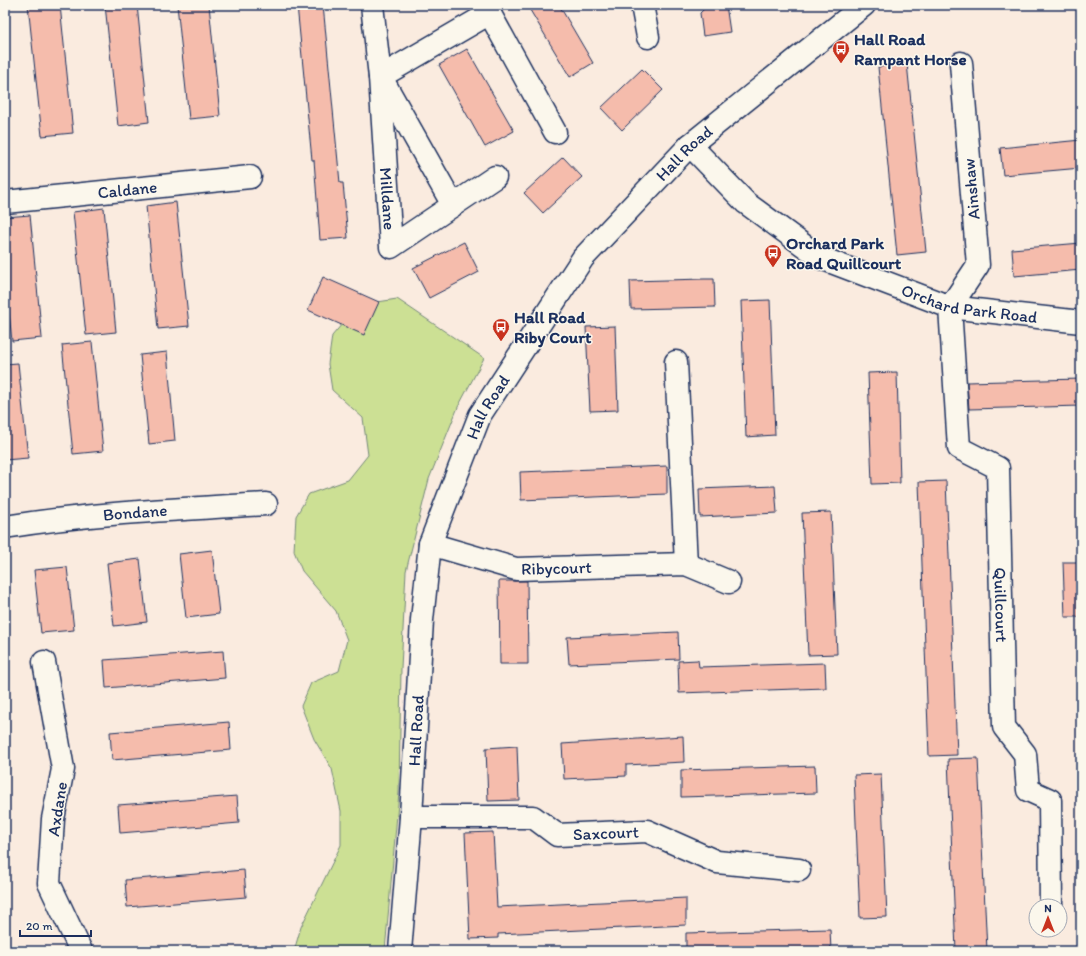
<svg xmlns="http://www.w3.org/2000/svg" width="1086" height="956" viewBox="0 0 1086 956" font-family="Itim,sans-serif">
	<rect width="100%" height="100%" fill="#faebdf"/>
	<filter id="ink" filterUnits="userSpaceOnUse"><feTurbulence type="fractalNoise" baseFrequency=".025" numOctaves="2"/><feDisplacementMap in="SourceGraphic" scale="8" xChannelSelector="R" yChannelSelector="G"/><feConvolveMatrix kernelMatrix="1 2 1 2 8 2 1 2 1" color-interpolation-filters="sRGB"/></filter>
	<g filter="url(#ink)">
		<path fill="#cce094" stroke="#748879" d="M397,299L484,358L458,407L429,479L406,571L401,668L399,792L385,951H294L301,927L341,845V811L332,769L314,739L301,706L311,683L339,671L347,640L336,611L302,571L294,551L296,516L309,494L348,480L368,455L363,418L332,390L328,364L332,336L358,305Z"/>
		<path fill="#f5bcac" stroke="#1b2f5e" d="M28,5H60L73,133L42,136Z
			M105,5H137L149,122L118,126Z
			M177,5H209L220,116L189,119Z
			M297,5H323L340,183H343L348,238L320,240L314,160H312Z
			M527,5H559L593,63L570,77Z
			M708,5H726L730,32L703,36L700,13Z
			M467,49L514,131L485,147L439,65Z
			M907,63L926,252L897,255L878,67Z
			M642,69L663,90L622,130L601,108Z
			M1081,140V168L1003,175L1000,148Z
			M563,157L582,177L543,213L524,193Z
			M176,202L189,326L158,329L146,206Z
			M104,208L116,332L86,335L73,212Z
			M30,215L42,338L12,341L5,275V217Z
			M464,242L479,272L429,298L413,268Z
			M1081,243V270L1014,276L1012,249Z
			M323,277L379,302L364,335L308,310Z
			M704,279H714L715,307L631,309L630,281Z
			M770,300L775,435L746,437L741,301Z
			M615,326L618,410L590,411L586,327Z
			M92,342L103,451L73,454L62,345Z
			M167,352L175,441L149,444L140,355Z
			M18,363L28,458L5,460V364Z
			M897,372L900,483L872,484L868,373Z
			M1081,379V406L969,409L967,382Z
			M667,466V494L521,500L520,472Z
			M946,481L957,755L929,756L919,482Z
			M775,486L777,513L700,517L699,489Z
			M831,512L837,654L808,655L802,513Z
			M212,550L219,614L186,618L179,554Z
			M140,559L147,622L114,626L107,563Z
			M1063,562H1081V617H1065Z
			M67,567L74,630L41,633L34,570Z
			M499,581H527L528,664H500Z
			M678,632L679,659L569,664L567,637Z
			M223,651L225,678L106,688L104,660Z
			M698,660L699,667L825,663L826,688L679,693L678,661Z
			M229,722L231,750L112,760L110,732Z
			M683,736L684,762L626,765V776L564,779L562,744Z
			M517,746L519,800L488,801L486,748Z
			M978,758L987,951H956L948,759Z
			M815,766L816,793L681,797V770Z
			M881,774L887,917L860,918L854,775Z
			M237,796L239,823L120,833L118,805Z
			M493,832L497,907L686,898V925L498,934V938L470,939L465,833Z
			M244,870L246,897L127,907L125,880Z
			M830,929L831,951H686V933Z"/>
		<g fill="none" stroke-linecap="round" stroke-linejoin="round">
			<defs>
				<g id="minor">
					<path d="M372,5L380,77L490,13"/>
					<path d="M485,5L555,132"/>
					<path d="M642,5L648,37"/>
					<path id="s1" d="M380,77L391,247L495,177"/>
					<path d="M383,81L453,205"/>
					<path id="s2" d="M690,145L746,203L821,258L950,307L1081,322"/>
					<path id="s3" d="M5,202L250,177"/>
					<path id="s4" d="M950,307L959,448L998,468L1004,727L1025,754L1028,790L1050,800L1051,906"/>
					<path d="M950,307L978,265L961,63"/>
					<path d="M676,362L686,564"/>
					<path id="s5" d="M5,527C91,513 179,509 266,504"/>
					<path id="s6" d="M430,544L516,569L686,564L729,582"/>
					<path d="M44,662L63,769L53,819L49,883L81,951"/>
					<path id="s7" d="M411,817H533L557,835L647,831L717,862L799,870"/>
				</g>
				<g id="tertiary">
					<path id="s8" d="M400,951L411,817L422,620L430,544L480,415L583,258L690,145L864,5"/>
				</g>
			</defs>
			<use href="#minor" stroke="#1b2f5e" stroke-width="25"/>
			<use href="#tertiary" stroke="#1b2f5e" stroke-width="25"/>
			<use href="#minor" stroke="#fbf7ec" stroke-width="22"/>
			<use href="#tertiary" stroke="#fbf7ec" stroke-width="22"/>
		</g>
	</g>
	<defs>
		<symbol id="bus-pin" viewBox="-11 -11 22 30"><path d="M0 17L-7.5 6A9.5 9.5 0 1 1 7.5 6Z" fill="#c8321e" stroke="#fbf7ec"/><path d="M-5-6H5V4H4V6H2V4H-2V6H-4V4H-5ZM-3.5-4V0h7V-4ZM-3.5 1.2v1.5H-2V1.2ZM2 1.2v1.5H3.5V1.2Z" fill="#fff"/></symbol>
	</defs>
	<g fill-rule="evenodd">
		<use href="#bus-pin" x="831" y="39" width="20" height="27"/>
		<use href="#bus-pin" x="763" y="243" width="20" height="27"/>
		<use href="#bus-pin" x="491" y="317" width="20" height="27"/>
	</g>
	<g text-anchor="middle" stroke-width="3" stroke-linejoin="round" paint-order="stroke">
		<g font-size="17" font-weight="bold" fill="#1b2f5e" stroke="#fbf7ec" text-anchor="start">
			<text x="854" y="45">Hall Road<tspan x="854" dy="20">Rampant Horse</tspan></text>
			<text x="786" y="249">Orchard Park<tspan x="786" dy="20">Road Quillcourt</tspan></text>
			<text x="514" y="323">Hall Road<tspan x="514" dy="20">Riby Court</tspan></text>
		</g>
		<g font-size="17" fill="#1b2f5e" stroke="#fbf7ec">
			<text dy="6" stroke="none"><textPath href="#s8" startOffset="880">Hall Road</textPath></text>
			<text transform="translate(971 189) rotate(-95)" y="6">Ainshaw</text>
			<text dy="6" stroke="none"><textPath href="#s3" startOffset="123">Caldane</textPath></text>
			<text dy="6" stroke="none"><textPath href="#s1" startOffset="122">Milldane</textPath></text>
			<text dy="6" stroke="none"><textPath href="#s2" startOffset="330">Orchard Park Road</textPath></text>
			<text dy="6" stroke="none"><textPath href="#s8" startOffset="557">Hall Road</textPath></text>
			<text dy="6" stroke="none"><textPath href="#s5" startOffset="131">Bondane</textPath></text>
			<text dy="6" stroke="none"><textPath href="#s6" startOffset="130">Ribycourt</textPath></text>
			<text dy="6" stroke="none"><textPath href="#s4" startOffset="322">Quillcourt</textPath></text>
			<text dy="6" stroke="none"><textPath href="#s8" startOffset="221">Hall Road</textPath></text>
			<text transform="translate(57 809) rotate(-81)" y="6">Axdane</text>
			<text dy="6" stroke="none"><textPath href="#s7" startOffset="201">Saxcourt</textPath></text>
		</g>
	</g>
	<rect width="1086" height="956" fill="none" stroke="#fbf7ec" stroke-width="20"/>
	<rect x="10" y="10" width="1066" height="936" fill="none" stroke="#1b2f5e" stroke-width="1.5" filter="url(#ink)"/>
	<g transform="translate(1048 918)"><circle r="19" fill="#fbf7ec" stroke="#a1a7b3"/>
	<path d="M0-3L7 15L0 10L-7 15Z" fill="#c8321e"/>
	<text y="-6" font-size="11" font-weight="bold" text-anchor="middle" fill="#1b2f5e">N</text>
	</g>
	<path d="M20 930v6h71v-6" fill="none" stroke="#1b2f5e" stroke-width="2"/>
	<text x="26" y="930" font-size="12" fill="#1b2f5e" stroke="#fbf7ec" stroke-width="3" paint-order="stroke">20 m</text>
</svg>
